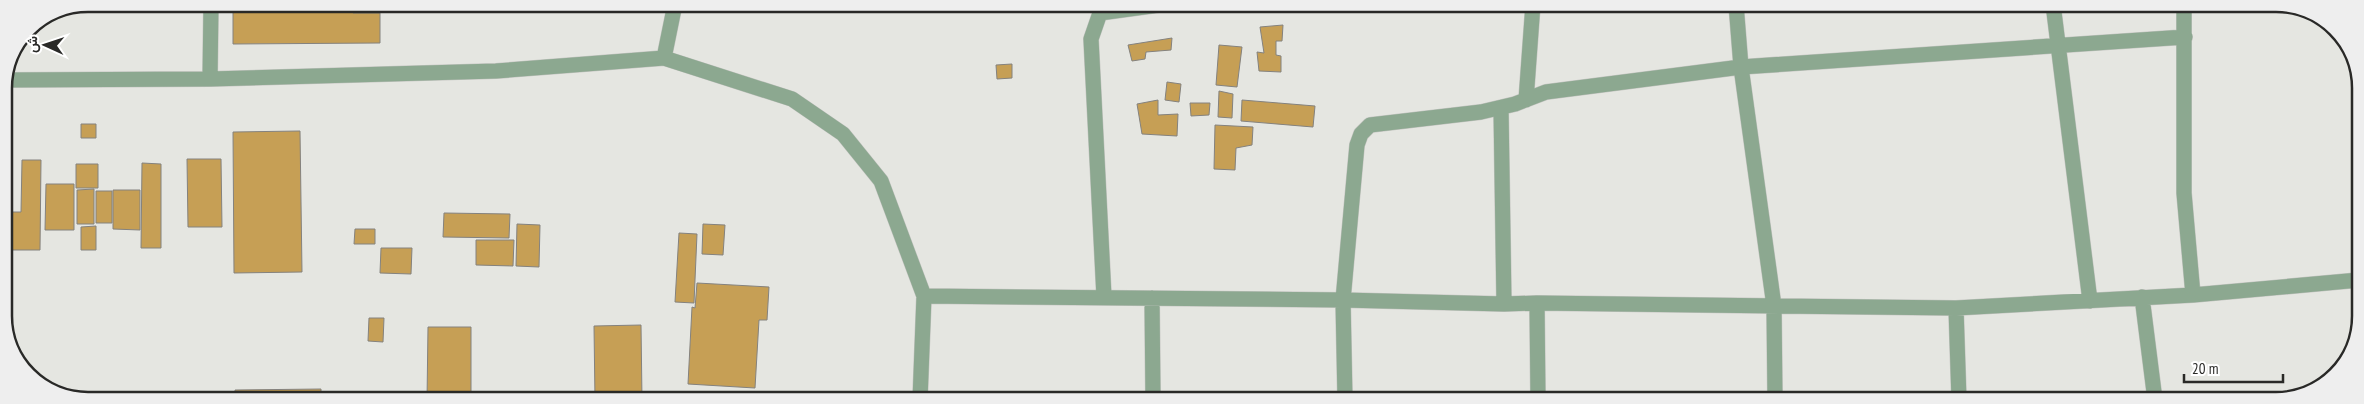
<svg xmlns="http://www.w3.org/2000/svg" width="2364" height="404" viewBox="0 0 2364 404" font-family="'PT Sans Narrow',Vazirmatn,sans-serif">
	<rect width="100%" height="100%" fill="#e5e6e1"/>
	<path fill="#c69f55" stroke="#84827e" d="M233,4H353V13H380V43L233,44Z
		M1283,25L1282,41H1276V55L1281,56V72L1259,71L1257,52L1264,53L1260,27Z
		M1172,38L1171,50L1146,52L1145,59L1132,61L1128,45Z
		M1219,45L1242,47L1237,87L1216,85Z
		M1012,64V78L997,79L996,65Z
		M1167,82L1181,84L1179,102L1165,100Z
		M1219,91L1233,94L1232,118L1218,117Z
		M1158,100V115L1178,114L1177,136L1142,134L1137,104Z
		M1242,100L1315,106L1313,127L1241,121Z
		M1190,103H1210L1209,115L1191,116Z
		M81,124H96V138H81Z
		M1215,125L1253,127L1252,145L1236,148L1235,170L1214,169Z
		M300,131L302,272L234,273L233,132Z
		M187,159H221L222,227H188Z
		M22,160H41L40,250H8V212H21Z
		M142,163L161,164V248H141Z
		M76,164H98V188H76Z
		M46,184H74V230H45Z
		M94,189V224H77V190Z
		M113,190H140V230L113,229Z
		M96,191H112V223H96Z
		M444,213L510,214L509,238L443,237Z
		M517,224L540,225L539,267L516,266Z
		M703,224L725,225L723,255L702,254Z
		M96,226V250H81V227Z
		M355,229H375V244H354Z
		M679,233L697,234L694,303L675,302Z
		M476,240H514L513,266L476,265Z
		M381,248H412L411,274L380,273Z
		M697,283L769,287L767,320H759L755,388L688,384L692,307L695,308Z
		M369,318H384L383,342L368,341Z
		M641,325L642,400H595L594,326Z
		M428,327H471V400H427Z
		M321,389V400H235V390Z"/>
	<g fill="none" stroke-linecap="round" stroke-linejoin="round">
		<defs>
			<path id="street" d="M1736,4L1741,67L1774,306L1775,400
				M2053,4L2090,301
				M2184,4V193L2193,295
				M664,58L675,4
				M210,79L211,4
				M5,80L210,79L496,71L664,58L792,99L843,134L881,181L924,296L920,400
				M1526,100L1533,4
				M1501,108L1504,304
				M924,296L1343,300L1504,304L1537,303L1956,308L2193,295L2359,280
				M1104,297L1091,39L1100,13L1166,4
				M2142,297L2155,400
				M1152,298L1153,400
				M1537,303L1538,400
				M1956,308L1959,400
				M1345,400L1343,300L1357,145L1361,134L1370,125L1481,112L1515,104L1546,92L1741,67L2185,37"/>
		</defs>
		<use href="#street" stroke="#c3c4c0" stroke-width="16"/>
		<use href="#street" stroke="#8ca890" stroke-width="15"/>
	</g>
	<path d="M0 0H2364V404H0ZM88 12H2276A76 76 0 0 1 2352 88V316A76 76 0 0 1 2276 392H88A76 76 0 0 1 12 316V88A76 76 0 0 1 88 12Z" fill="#eee" fill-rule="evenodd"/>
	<path fill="none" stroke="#292927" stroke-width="2.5" d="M88 12H2276A76 76 0 0 1 2352 88V316A76 76 0 0 1 2276 392H88A76 76 0 0 1 12 316V88A76 76 0 0 1 88 12Z"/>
	<g transform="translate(45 45) rotate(273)" stroke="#ffffff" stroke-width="4" paint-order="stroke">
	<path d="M0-4L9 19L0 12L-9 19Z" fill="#292927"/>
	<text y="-8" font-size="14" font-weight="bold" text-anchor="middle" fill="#292927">ش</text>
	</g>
	<path d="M2184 374v8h99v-8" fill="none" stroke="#292927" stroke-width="2.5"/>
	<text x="2192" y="374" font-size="15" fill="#292927" stroke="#ffffff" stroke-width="4" paint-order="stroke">20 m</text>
</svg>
